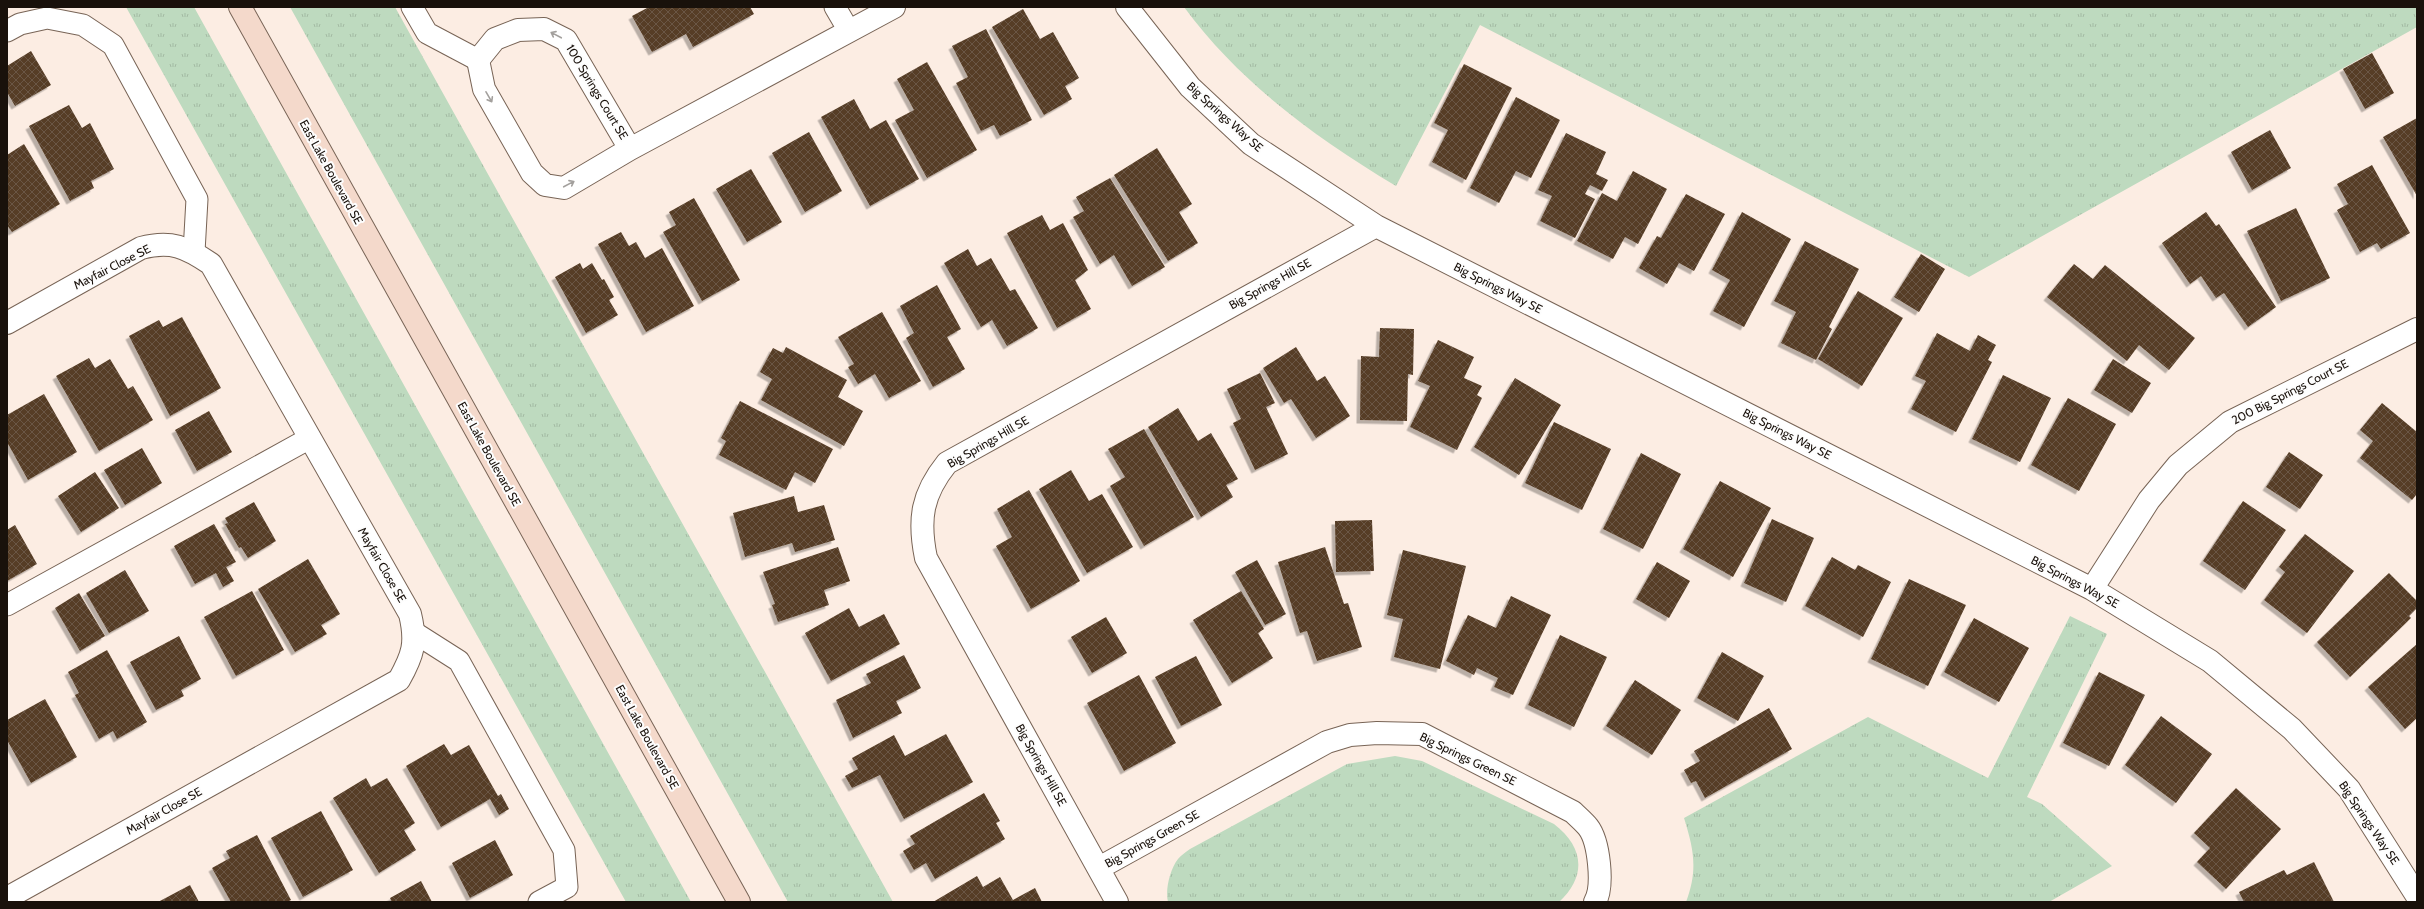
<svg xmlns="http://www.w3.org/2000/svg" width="2424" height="909" viewBox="0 0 2424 909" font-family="Cabin,sans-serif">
	<defs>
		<pattern id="park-tufts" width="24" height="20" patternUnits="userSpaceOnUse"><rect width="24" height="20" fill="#bedabf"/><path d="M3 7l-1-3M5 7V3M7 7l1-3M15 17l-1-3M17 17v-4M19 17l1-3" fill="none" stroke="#a3baa3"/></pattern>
		<pattern id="building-cross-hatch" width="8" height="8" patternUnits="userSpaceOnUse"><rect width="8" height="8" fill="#573e27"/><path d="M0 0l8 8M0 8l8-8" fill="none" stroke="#6b5644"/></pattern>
		<filter id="shadow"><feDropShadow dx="-3.5" dy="3.5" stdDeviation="0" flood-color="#0004"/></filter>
	</defs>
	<rect width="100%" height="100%" fill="#fcede3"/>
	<path fill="url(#park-tufts)" d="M126,7H194L691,902H626Z
		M290,7H395L893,902H788Z
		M1184,7H2417V27L1969,277L1480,25L1396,186C1315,137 1241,84 1184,7Z
		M2070,616L2107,634L2027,797L2042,804L2112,866L2049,902H1686C1698,870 1694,850 1684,818L1868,717L1988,778Z
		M1395,756L1422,761L1554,824C1584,847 1587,876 1559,902H1168C1165,890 1170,869 1178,859C1181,855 1186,852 1190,849L1347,764Z"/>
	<path fill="url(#building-cross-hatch)" filter="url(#shadow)" d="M649,7H750L754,14L693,47L686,34L652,52L632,16Z
		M1023,9L1040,39L1053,32L1079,78L1065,86L1072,99L1044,115L992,27Z
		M986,29L1032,120L1000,136L994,125L981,131L956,83L968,77L952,46Z
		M31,51L51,85L15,106L7,92V66Z
		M2372,53L2394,93L2365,109L2343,69Z
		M927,62L977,150L927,178L895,120L914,110L897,79Z
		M1464,64L1512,88L1466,180L1432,162L1448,130L1434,123Z
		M1516,97L1560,120L1531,178L1516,171L1499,203L1470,188Z
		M854,99L870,129L886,120L919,179L870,206L821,117Z
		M69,105L82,128L90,123L114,169L91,181L94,188L70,201L29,126Z
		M2417,118V196L2383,137Z
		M2270,130L2291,168L2252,190L2231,152Z
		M809,132L842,191L805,212L772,153Z
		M1566,133L1606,152L1596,174L1608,180L1602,191L1590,185L1585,194L1595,199L1575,238L1540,221L1552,196L1538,190Z
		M24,144L60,204L12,232L7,225V155Z
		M1157,148L1192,204L1179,212L1198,243L1168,261L1114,175Z
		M2372,165L2410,233L2381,249L2377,243L2360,252L2337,210L2348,204L2337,184Z
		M751,169L782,222L747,242L716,189Z
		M1633,171L1667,189L1638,244L1625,237L1613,259L1577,241L1602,193L1617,201Z
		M1110,178L1165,267L1132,286L1114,255L1100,264L1073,217L1084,211L1076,197Z
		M1686,194L1725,214L1694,271L1679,263L1667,284L1639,268L1657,236L1661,238Z
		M694,198L740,280L702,301L663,232L676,225L669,212Z
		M2296,208L2330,278L2281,301L2247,231Z
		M1742,212L1791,239L1744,327L1713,311L1730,280L1712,270Z
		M2206,212L2216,226L2219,224L2276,307L2248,327L2224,293L2216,298L2201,276L2190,284L2162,243Z
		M1042,215L1050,230L1063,223L1088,270L1075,280L1091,309L1057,328L1007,233Z
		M621,232L629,246L636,242L645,258L662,248L694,306L646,332L598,244Z
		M1805,241L1859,269L1829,327L1832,329L1816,360L1781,343L1796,312L1774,301Z
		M968,249L977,266L991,258L1010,291L1015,289L1038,328L1007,346L992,320L981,327L944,263Z
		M1921,254L1945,269L1919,312L1894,297Z
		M580,263L583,269L592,263L602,280L604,279L614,297L609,300L618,315L586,333L555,277Z
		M2074,264L2093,279L2105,265L2195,338L2169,370L2139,345L2127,361L2047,297Z
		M937,285L961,329L947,337L965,369L933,387L906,338L914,333L900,306Z
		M1858,291L1903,318L1862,386L1818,359Z
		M882,312L921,381L889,398L875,374L858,384L848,367L854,364L838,337Z
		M182,317L221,388L170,416L129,336L159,320L163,327Z
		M1380,328L1414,329L1413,375L1408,374L1407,421L1360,420L1361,356L1379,357Z
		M1937,333L1970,351L1978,335L1996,345L1988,360L1992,362L1956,432L1911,409L1926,381L1915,376Z
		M1438,340L1474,357L1464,378L1482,386L1477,395L1482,398L1457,450L1410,427L1430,386L1418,381Z
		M786,347L847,380L838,397L863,411L844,446L761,400L772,379L760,372L773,348L783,353Z
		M1296,347L1317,381L1325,376L1350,416L1316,438L1291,399L1284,403L1263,368Z
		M89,358L95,368L110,359L128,389L133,386L153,420L99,451L56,376Z
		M2113,359L2151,383L2132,413L2094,390Z
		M1260,373L1275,403L1266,407L1288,454L1255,470L1233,423L1241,419L1227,389Z
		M2003,375L2051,398L2020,462L1972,439Z
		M1515,378L1561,405L1519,475L1474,447Z
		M44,394L77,452L28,480L7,442V415Z
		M2068,398L2116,424L2079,491L2031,465Z
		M740,401L833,449L815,483L795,472L786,490L719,455L726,441L721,438Z
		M2382,403L2417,432V494L2412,500L2360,458L2373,441L2360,430Z
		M1178,408L1198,441L1211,433L1238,479L1226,485L1233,497L1201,517L1148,427Z
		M209,411L232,452L197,471L175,430Z
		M1554,422L1611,449L1582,510L1525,483Z
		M1144,429L1194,517L1144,546L1110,486L1125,477L1108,449Z
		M142,448L162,483L125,505L104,470Z
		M2289,452L2323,475L2300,509L2266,487Z
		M1641,453L1681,474L1643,549L1603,529Z
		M1071,470L1089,501L1102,494L1133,547L1087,573L1039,489Z
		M95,472L119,508L81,532L58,496Z
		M1720,481L1771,508L1733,577L1683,549Z
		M1029,490L1080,581L1031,609L996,546L1012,537L997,509Z
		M794,496L798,512L824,505L835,540L795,552L792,543L745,557L733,513Z
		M2243,501L2286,530L2245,590L2203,561Z
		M254,502L276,541L248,558L241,547L239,548L225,524L228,523L225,518Z
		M1772,519L1814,538L1786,602L1744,583Z
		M1372,520L1374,571L1336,572L1335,521Z
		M214,524L236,562L226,567L234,581L223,587L216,573L195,584L174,546Z
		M15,525L37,564L7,581V530Z
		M2305,534L2354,571L2307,633L2264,600L2285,572L2279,567Z
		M838,547L850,581L824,590L829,605L778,622L772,605L775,604L763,572Z
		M1325,547L1344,604L1348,603L1362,647L1317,661L1307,631L1300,633L1278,562Z
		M1403,550L1466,566L1440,669L1394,657L1403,619L1387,615Z
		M1832,557L1855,570L1858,565L1891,582L1863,637L1805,606Z
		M308,559L340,614L321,625L327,634L295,652L258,589Z
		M1257,560L1286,614L1265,625L1235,572Z
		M1657,562L1690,581L1669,618L1636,599Z
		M125,570L149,611L109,633L86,593Z
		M2389,573L2417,601V608L2409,616L2411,618L2350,677L2317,642Z
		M1909,579L1966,605L1928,686L1871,659Z
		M252,591L284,650L236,676L204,617Z
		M1241,591L1264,629L1258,633L1273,658L1232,683L1193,620Z
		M79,593L105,636L80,651L55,608Z
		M1511,596L1551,615L1513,695L1494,687L1498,678L1477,668L1474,675L1446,661L1468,615L1496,628Z
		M849,608L859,627L884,614L900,644L831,681L805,633Z
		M1106,617L1127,653L1092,673L1071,637Z
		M1974,618L2029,648L1999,702L1944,672Z
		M1560,635L1607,657L1574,727L1528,705Z
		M179,636L201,679L181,690L184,696L156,710L130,662Z
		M2417,644V718L2405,729L2368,687Z
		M107,650L147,722L117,739L113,731L99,739L75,695L79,693L68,672Z
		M1722,652L1764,676L1738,721L1697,698Z
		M904,655L921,688L896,701L902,713L853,738L836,700L871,683L866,674Z
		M1196,656L1222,705L1181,726L1155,677Z
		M2099,672L2145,695L2109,766L2063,743Z
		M1139,675L1176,743L1124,771L1087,703Z
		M1635,680L1681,710L1652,755L1606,726Z
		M45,699L77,757L31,783L7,740V720Z
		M1769,708L1792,749L1705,798L1696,781L1691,783L1684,770L1700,761L1694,751Z
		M2161,716L2212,754L2176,803L2125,765Z
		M946,734L973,782L904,819L880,775L852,788L845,776L858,769L852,758L894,735L905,756Z
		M444,744L451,755L469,745L498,796L501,794L509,809L499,815L490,799L441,827L406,766Z
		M366,778L371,787L387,778L415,823L404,830L416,850L379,873L333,798Z
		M2236,788L2281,829L2226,889L2197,862L2210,848L2194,833Z
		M984,793L1000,821L996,823L1005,839L935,879L926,863L914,870L903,851L915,844L910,836Z
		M321,811L353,870L303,897L271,838Z
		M257,835L291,900L287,902H231L212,868L230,858L226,851Z
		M495,840L513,875L470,898L452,863Z
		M2314,862L2334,902H2244L2239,892L2284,870L2287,875Z
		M977,876L983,887L1000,877L1013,900L1035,888L1042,902H933Z
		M421,881L432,902H392L390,898Z
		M190,885L199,902H158Z"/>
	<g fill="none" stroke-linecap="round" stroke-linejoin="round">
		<defs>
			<path id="service" d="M412,7L427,33L478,60
				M835,7L849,31
				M7,31L20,24L47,18L83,25L113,45L197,199L194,252
				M7,605L310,438
				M415,633L459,661L564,850L567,887L539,902"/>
			<path id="minor" d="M1127,7L1190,87L1251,144L1376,226L2092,589L2210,661L2292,729L2349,789L2417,896
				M630,149L566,40L544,29L518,30L495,39L478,60L484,89L532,173L545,185L564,188L630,149L894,7
				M7,323L141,248C171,240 186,247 211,264L410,614C417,643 413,655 399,680L7,898
				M2092,589L2149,500L2178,465L2230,422L2417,329
				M1099,868L1327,742L1350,735L1377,733L1422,734L1573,812C1578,817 1584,822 1588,827C1599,841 1604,886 1595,902
				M1117,902L926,558C918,519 922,494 947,463L1376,226"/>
			<path id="secondary" d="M240,7L739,902"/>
		</defs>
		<use href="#service" stroke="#786456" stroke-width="23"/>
		<use href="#minor" stroke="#786456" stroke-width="24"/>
		<use href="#secondary" stroke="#786456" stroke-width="24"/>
		<use href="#service" stroke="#fff" stroke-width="21"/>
		<use href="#minor" stroke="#fff" stroke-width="22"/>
		<use href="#secondary" stroke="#f4d9cb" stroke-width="22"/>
	</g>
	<defs><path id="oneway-shaft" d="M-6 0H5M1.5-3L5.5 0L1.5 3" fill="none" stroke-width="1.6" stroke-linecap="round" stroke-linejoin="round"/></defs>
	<g stroke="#a3a09d">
		<use href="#oneway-shaft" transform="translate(556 35) rotate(-152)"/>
		<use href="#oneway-shaft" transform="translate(489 97) rotate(60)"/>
		<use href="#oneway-shaft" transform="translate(569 184) rotate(-28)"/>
	</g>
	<g text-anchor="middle" stroke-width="4" stroke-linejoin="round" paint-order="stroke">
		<g font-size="12" fill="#19110b" stroke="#fdfdfd">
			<text transform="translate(597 92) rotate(59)" y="4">100 Springs Court SE</text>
			<text transform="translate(1225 117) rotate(42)" y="4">Big Springs Way SE</text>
			<text transform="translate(331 172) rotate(61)" y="4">East Lake Boulevard SE</text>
			<text transform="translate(112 267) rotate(-27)" y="4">Mayfair Close SE</text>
			<text transform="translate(1270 284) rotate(-29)" y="4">Big Springs Hill SE</text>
			<text transform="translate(1498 288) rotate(27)" y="4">Big Springs Way SE</text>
			<text transform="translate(2290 392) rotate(-27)" y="4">200 Big Springs Court SE</text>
			<text transform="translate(1787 434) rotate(27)" y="4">Big Springs Way SE</text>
			<text transform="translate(988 442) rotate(-30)" y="4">Big Springs Hill SE</text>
			<text transform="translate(489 454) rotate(61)" y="4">East Lake Boulevard SE</text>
			<text transform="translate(382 565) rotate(60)" y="4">Mayfair Close SE</text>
			<text transform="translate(2075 582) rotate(28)" y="4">Big Springs Way SE</text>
			<text transform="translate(647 737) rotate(61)" y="4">East Lake Boulevard SE</text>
			<text transform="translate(1468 759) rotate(26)" y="4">Big Springs Green SE</text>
			<text transform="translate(1041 765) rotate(61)" y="4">Big Springs Hill SE</text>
			<text transform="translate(164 811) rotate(-29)" y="4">Mayfair Close SE</text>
			<text transform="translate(2369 823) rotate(56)" y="4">Big Springs Way SE</text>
			<text transform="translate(1152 839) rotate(-29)" y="4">Big Springs Green SE</text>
		</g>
	</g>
	<rect width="2424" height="909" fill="none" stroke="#19110b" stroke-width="16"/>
</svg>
